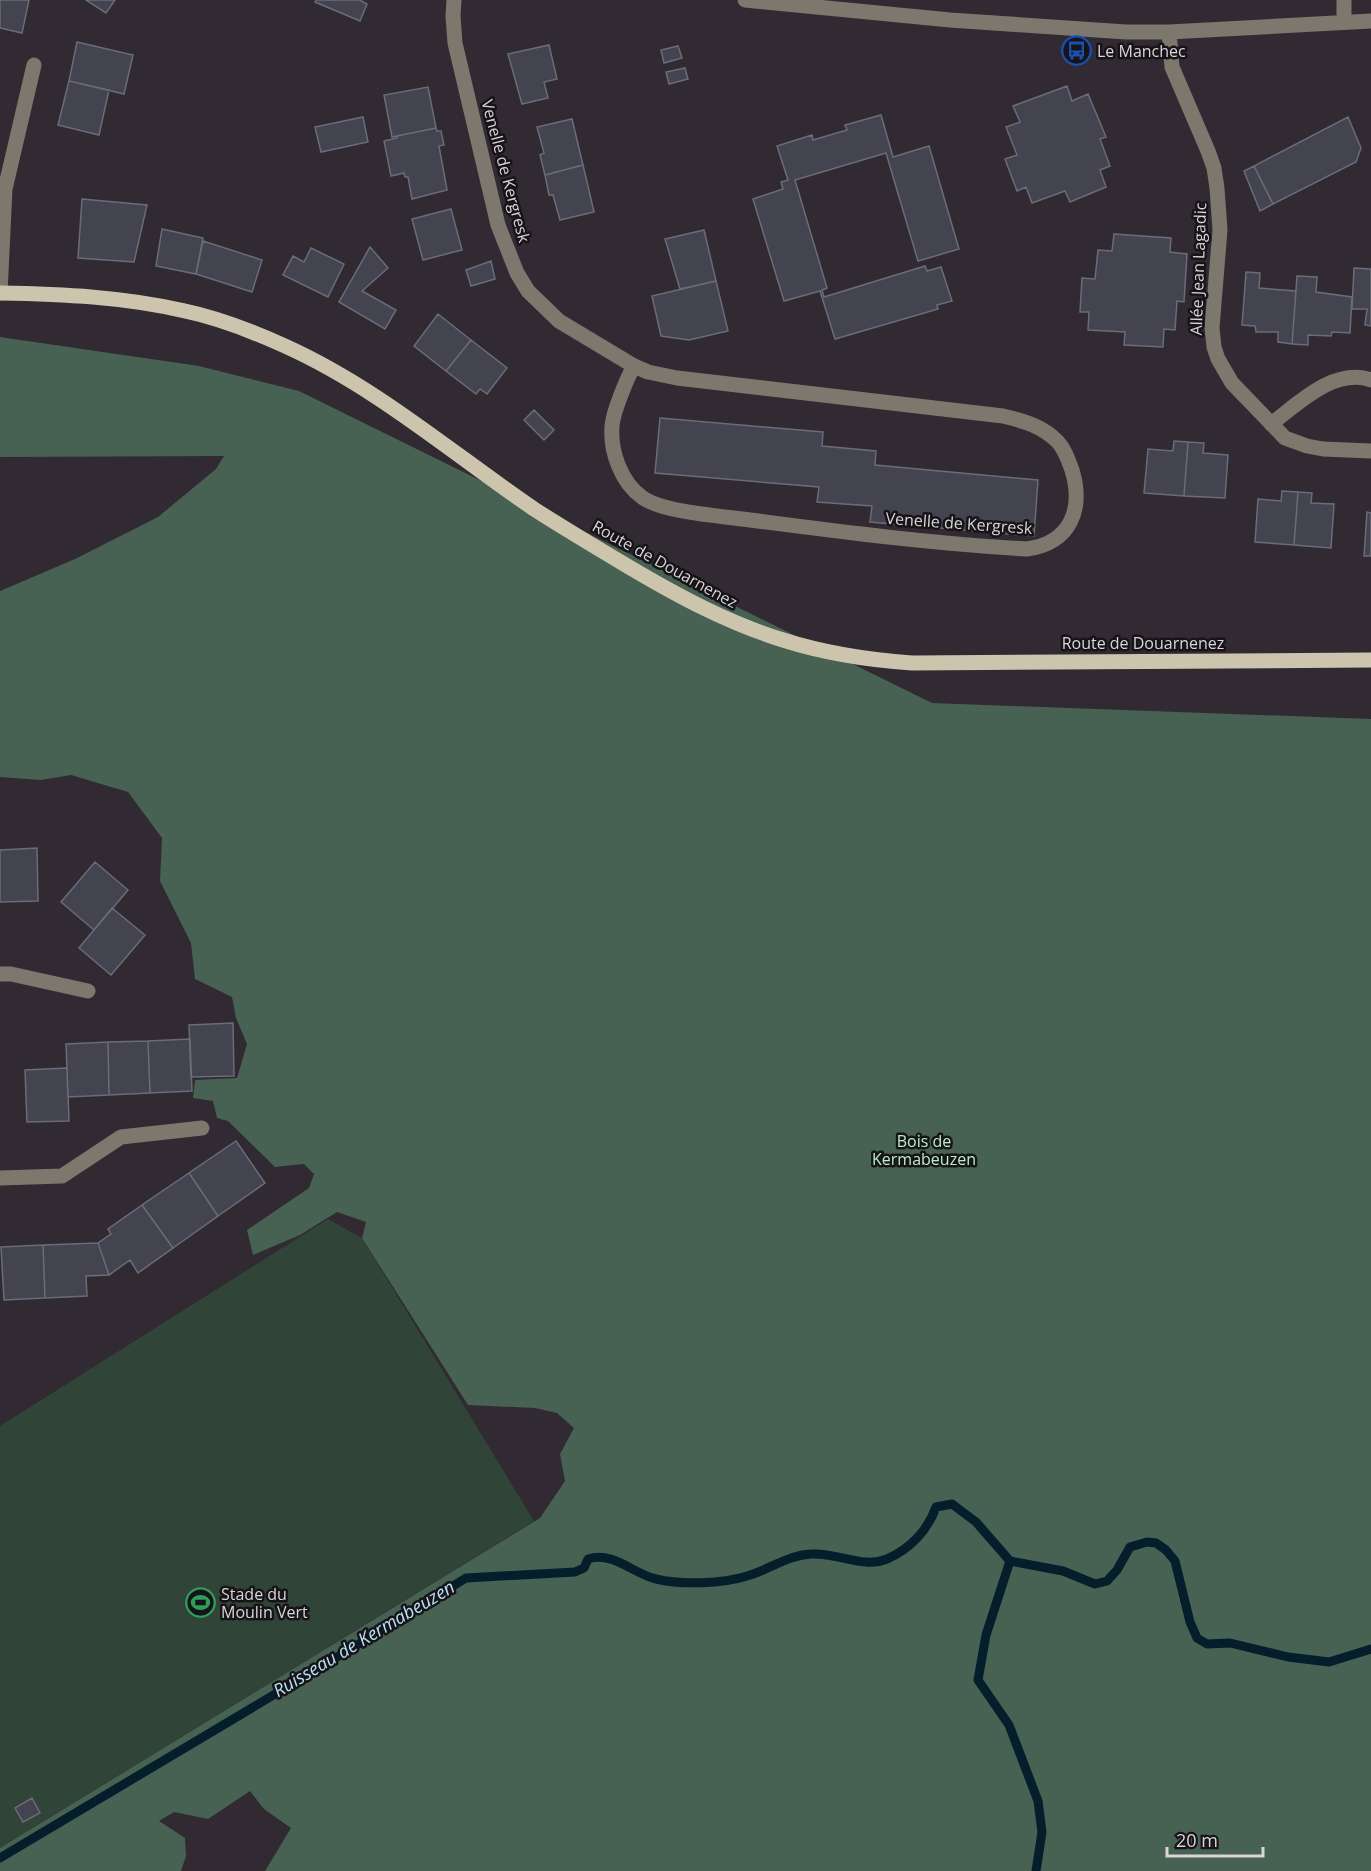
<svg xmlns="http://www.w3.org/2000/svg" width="1371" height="1871" viewBox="0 0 1371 1871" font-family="'Open Sans',sans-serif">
	<rect width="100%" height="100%" fill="#312a32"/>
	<path fill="#304438" d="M328,1219L362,1238L534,1521L0,1848V1426Z"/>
	<path fill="#476152" d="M0,337L199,366L299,391L932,703L1371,719V1871H265L291,1828L264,1809L250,1791L208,1819L174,1812L159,1821L185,1838L186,1856L181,1871H0V1848L540,1518L565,1481L560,1454L574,1428L557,1413L535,1408L468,1405L362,1238L366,1222L337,1212L300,1235L253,1255L247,1230L309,1188L314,1174L304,1164L275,1167L228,1121L217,1118L213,1101L193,1098L195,1080L237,1078L247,1044L236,1018L232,997L195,979L191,943L160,881L162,838L128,792L71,775L41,780L0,777V591L75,559L158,517L216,469L224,456L0,457Z"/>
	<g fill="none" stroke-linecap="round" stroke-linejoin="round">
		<path stroke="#041e2b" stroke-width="9" d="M1010,1561L986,1635L978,1680L1009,1725L1038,1801L1042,1832L1036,1871
			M0,1858L349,1650L466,1578L575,1572L584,1568L588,1559C614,1551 633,1574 656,1579C681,1585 722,1584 747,1576C769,1570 787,1555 811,1554C837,1552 863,1569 887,1559C910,1549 928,1530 936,1507L952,1504L976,1522L1010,1561L1063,1571L1095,1584L1107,1581L1117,1570L1130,1547L1147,1542L1156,1543L1166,1550L1175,1561L1190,1622L1197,1638L1207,1644L1230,1643L1288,1657L1329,1662L1371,1649"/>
	</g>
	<path fill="#43444f" stroke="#6a6c77" stroke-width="1.5" d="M0,0H29L22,33L0,28Z
		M86,0H115L106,13Z
		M316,0H360L367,4L360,21L315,2Z
		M77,42L133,55L124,94L69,81Z
		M549,45L557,79L544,82L548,98L522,104L508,54Z
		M678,46L682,58L664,63L661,50Z
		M685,68L688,79L669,84L666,72Z
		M69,81L109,90L99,135L58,125Z
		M1067,86L1072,101L1088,94L1106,137L1100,139L1110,166L1100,170L1106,187L1070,202L1065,191L1032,203L1026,187L1017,191L1005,159L1017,155L1006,127L1020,122L1013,106Z
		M428,87L436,128L392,137L384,95Z
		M881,115L893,157L929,146L959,249L918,261L886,153L795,180L827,288L822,290L824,297L925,266L927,271L941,267L952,301L937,305L938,309L835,339L820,291L784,301L753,199L783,189L781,182L788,180L777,146L812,135L813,140L847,130L845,125Z
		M363,117L368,142L321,152L315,127Z
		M1348,117L1361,148L1356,162L1273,204L1254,166Z
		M572,119L583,165L545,175L540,155L544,153L537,127Z
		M436,128L437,131H441L444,145L439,146L447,190L412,199L408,177H405L404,173L391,176L384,141L397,138V136Z
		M583,165L594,212L560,220L553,195H549L545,175Z
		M1254,166L1273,204L1260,211L1244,171Z
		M82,199L147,205L134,262L78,258Z
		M451,209L462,250L423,260L412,219Z
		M162,229L203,238L196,274L156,266Z
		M704,230L716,281L680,289L665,239Z
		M1114,234L1171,238L1170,252L1187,254L1184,302L1177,301L1175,330L1164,329L1163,347L1124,345L1125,332L1088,330L1089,312H1080L1082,278L1095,279L1098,250L1112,251Z
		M203,241L262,260L252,292L196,274Z
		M370,247L388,268L362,291L396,310L385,329L339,302Z
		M311,248L344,264L328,297L283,275L293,256L304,262Z
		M491,261L495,279L471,286L466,270Z
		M1354,268L1371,269V326L1365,325L1367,309H1352Z
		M1246,272L1260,273L1259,288L1296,291L1292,344L1278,342V332H1256L1255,326L1242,325Z
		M1297,276L1317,277L1316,292L1352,297L1350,333L1332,332L1331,336L1308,335V345L1292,344Z
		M716,281L728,331L689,340L661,336L652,296Z
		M438,314L471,340L446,371L414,346Z
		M471,340L507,368L487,394L480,389L476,394L446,371Z
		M534,410L554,430L544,440L524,420Z
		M660,418L823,432L822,446L876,451L875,465L1038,480L1034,536L870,522L872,506L817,502L819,487L655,473Z
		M1174,441L1188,442L1184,496L1144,493L1148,449L1173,451Z
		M1188,442L1204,443L1203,453L1228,455L1225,498L1184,496Z
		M1282,491L1298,492L1294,545L1255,542L1258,499L1281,501Z
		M1298,492L1312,493L1311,503L1334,504L1331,548L1294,545Z
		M1367,512L1371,513V556H1364Z
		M37,848L38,901L0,902V850Z
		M95,862L128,890L94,930L61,902Z
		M112,908L145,935L111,975L79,948Z
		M233,1023L234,1076L191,1077L189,1025Z
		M190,1039L192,1091L150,1093L148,1041Z
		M148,1041L150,1093L109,1095L108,1042Z
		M108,1042L109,1095L68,1097L66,1044Z
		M67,1068L69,1121L27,1122L25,1070Z
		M236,1141L265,1183L218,1216L189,1173Z
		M189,1173L218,1216L173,1248L142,1205Z
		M142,1205L173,1248L138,1273L130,1260L109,1275L98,1243L111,1234L108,1229Z
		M98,1243L109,1275L86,1276L87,1296L45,1298L43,1245Z
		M43,1245L45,1298L4,1300L1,1247Z
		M32,1798L40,1813L23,1822L15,1808Z"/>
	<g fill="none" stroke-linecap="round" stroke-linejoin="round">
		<path stroke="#7c786d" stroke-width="15" d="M454,0L453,16L455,43L498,225L517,273L528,291L559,321L634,366L648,372L677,378L1003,416C1024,421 1042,426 1057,441C1065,449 1068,460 1072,470C1084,510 1070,543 1027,549C935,544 842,532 750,520C722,516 666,513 643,498C621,483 610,451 612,426C613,412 627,378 634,366
			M745,0L950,20L1126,32H1169L1371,21
			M1344,22V0
			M1169,32L1172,67L1208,151L1214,168L1217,188L1220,230L1212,328L1214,347L1218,359L1232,383L1285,438L1307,446L1323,449L1371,451
			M0,293L5,189L34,65
			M1271,424C1298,404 1334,367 1371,380
			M0,974H11L88,991
			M0,1178L62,1176L121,1137L202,1128"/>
		<path stroke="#ccc4ac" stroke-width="15" d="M0,293C62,294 125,297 185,311C219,318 254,332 285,346C376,387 452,453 534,509C565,529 597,548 629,567C678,596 728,623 783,640C824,653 869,660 912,663L1371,660"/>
	</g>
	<defs>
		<symbol id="bus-ring" viewBox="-11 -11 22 22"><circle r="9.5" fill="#171418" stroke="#1a4fb4" stroke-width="1.5"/><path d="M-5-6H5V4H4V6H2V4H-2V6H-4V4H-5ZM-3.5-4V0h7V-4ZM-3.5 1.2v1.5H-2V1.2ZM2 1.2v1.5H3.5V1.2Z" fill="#1a4fb4"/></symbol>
		<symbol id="stadium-ring" viewBox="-11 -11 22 22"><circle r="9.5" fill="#171418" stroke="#2e9e5b" stroke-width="1.5"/><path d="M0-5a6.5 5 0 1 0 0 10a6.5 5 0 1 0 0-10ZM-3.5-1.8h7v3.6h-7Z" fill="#2e9e5b"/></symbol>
	</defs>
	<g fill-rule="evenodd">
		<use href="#bus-ring" x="1060" y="34" width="33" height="33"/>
		<use href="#stadium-ring" x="184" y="1586" width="33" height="33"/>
	</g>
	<g text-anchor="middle" stroke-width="5" stroke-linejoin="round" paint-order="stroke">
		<g font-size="16" fill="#d9d5da" stroke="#171418" text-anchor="start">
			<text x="1097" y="57">Le Manchec</text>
			<text x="221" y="1600">Stade du<tspan x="221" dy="18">Moulin Vert</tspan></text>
		</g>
		<g font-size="16" fill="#d9d5da" stroke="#171418">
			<text transform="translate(506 171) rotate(75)" y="6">Venelle de Kergresk</text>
			<text transform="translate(1198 269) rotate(-88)" y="6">Allée Jean Lagadic</text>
			<text transform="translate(959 523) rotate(4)" y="6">Venelle de Kergresk</text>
			<text transform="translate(665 564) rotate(29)" y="6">Route de Douarnenez</text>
			<text x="1143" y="649">Route de Douarnenez</text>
		</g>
		<g font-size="16" fill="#b8eece" stroke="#171418">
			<text x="924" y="1147">Bois de<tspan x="924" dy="18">Kermabeuzen</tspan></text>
		</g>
		<g font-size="18" font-style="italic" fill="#b7e2fa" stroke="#171418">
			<text transform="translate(364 1639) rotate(-31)" y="6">Ruisseau de Kermabeuzen</text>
		</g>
	</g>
	<path d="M1167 1847v9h96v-9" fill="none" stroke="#d9d5da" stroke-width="3"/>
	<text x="1176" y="1847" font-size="18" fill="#d9d5da" stroke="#171418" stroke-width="4.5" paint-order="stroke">20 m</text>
</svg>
